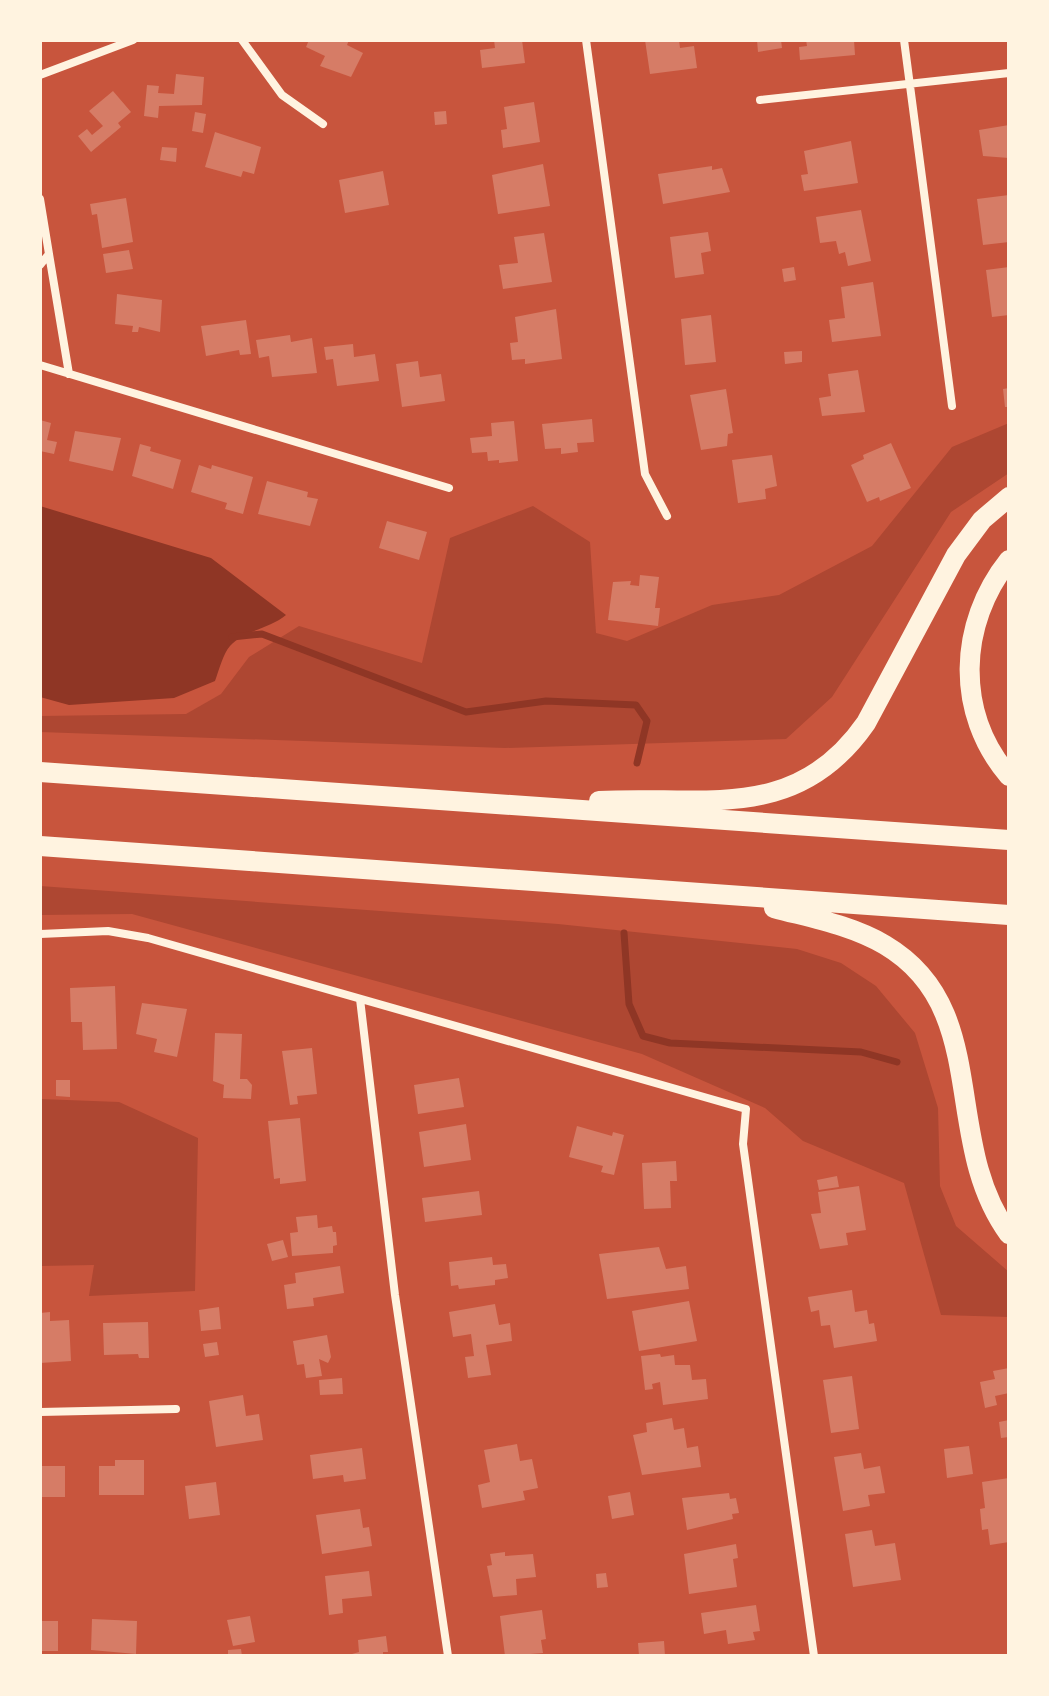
<svg xmlns="http://www.w3.org/2000/svg" width="1049" height="1696" viewBox="0 0 1049 1696" font-family="'Exo 2',sans-serif">
	<rect width="100%" height="100%" fill="#c8553d"/>
	<path fill="#ae4732" d="M1009,423V473L951,512L832,697L786,739L505,748L40,732V716L186,714L221,694L249,657L299,626L422,663L450,538L533,506L590,542L596,633L627,641L712,605L779,595L872,546L952,447Z
		M40,886L558,924L797,949L841,963L876,986L915,1033L938,1108L940,1186L956,1226L1009,1272V1317L941,1315L904,1183L803,1141L765,1108L642,1054L132,914L40,915Z
		M40,1099L119,1102L198,1138L195,1291L89,1296L94,1265L40,1266Z"/>
	<path fill="#8f3625" d="M40,506L211,558L286,615C269,629 245,630 230,646C223,654 219,670 215,681L174,698L69,705L40,697Z"/>
	<g fill="none" stroke-linecap="round" stroke-linejoin="round">
		<path stroke="#8f3625" stroke-width="7" d="M232,637L262,634L466,712L546,701L636,705L647,721L637,763
			M624,933L629,1004L643,1036L670,1043L861,1052L897,1062"/>
	</g>
	<path fill="#d67c66" d="M309,40H349L347,45L363,53L351,77L320,66L325,56L306,47Z
		M494,40H522L525,63L482,68L480,50L495,48Z
		M645,40H679L680,48L694,46L697,68L650,74Z
		M757,40H781L782,48L758,52Z
		M806,40H854L855,55L800,60L799,47L807,46Z
		M176,74L204,77L202,105L159,106L158,118L144,116L147,85L159,86L158,93L174,94Z
		M113,91L131,112L118,123L121,127L91,152L78,136L87,129L92,135L103,126L89,111Z
		M534,102L540,142L503,148L501,130L507,129L504,107Z
		M446,111L447,124L435,125L434,112Z
		M195,112L206,114L203,133L192,131Z
		M1009,125V158L983,156L979,130Z
		M215,132L261,147L254,174L243,171L241,177L205,167Z
		M851,141L858,183L804,191L801,175L808,174L804,151Z
		M162,147L177,148L176,162L160,160Z
		M543,164L550,206L498,214L492,175Z
		M712,166V170L722,168L730,192L663,204L658,174Z
		M383,171L389,205L345,213L339,180Z
		M1009,195V242L983,245L977,199Z
		M126,198L133,242L102,248L97,214L92,215L90,204Z
		M861,210L871,261L848,266L845,252L839,254L836,241L820,243L816,217Z
		M708,232L711,251L701,253L704,274L675,278L670,237Z
		M544,233L552,282L503,289L499,265L518,263L514,237Z
		M129,250L133,269L106,273L103,254Z
		M794,267L796,280L784,282L782,269Z
		M1009,267V315L992,317L986,270Z
		M873,282L881,336L832,342L829,320L845,318L841,287Z
		M117,294L162,300L160,332L139,327L138,332H132L133,326L115,324Z
		M556,309L562,359L525,364V359L512,360L510,343L518,342L515,317Z
		M711,315L716,362L685,365L681,319Z
		M246,320L251,354L240,355L239,350L206,356L201,326Z
		M290,335L291,342L312,338L317,373L272,377L269,356L259,358L256,340Z
		M353,344L354,357L375,354L379,381L337,386L333,359L326,360L324,347Z
		M802,351V362L785,364L784,352Z
		M418,361L420,377L441,374L445,401L402,407L396,364Z
		M858,370L865,412L822,416L819,398L831,396L828,374Z
		M1009,388V407H1005L1003,389Z
		M726,389L733,433L728,434L727,446L701,450L690,395Z
		M592,419L594,442L577,443L578,452L561,454V448L545,449L542,424Z
		M40,420L51,423L47,440L57,442L54,454L40,451Z
		M514,421L518,461L499,463V460L488,461L487,452L472,453L470,438L492,436L491,423Z
		M75,431L121,438L113,471L69,461Z
		M891,443L911,488L880,501L879,497L867,502L851,465L864,459L863,455Z
		M140,444L151,447L150,451L181,460L173,489L132,476Z
		M772,455L777,486L765,489L766,499L738,503L732,460Z
		M199,465L211,469L212,465L253,477L243,514L225,509L227,503L191,492Z
		M267,481L308,492L307,497L318,499L310,526L258,514Z
		M387,521L427,532L419,560L379,548Z
		M640,575L659,577L655,608H660L658,626L608,620L613,582L631,581L630,585L639,586Z
		M115,986L117,1049L83,1050L82,1022H71L70,988Z
		M142,1003L187,1009L177,1057L154,1052L157,1039L136,1034Z
		M215,1033L242,1034L240,1079H247L252,1085L251,1099L223,1098L224,1085L213,1081Z
		M312,1048L317,1094L297,1096L298,1104L290,1105L282,1051Z
		M459,1078L464,1107L418,1114L414,1085Z
		M56,1080H70V1097L56,1096Z
		M300,1118L306,1181L280,1184V1178L274,1179L268,1121Z
		M466,1124L471,1160L424,1167L419,1132Z
		M577,1126L612,1136L613,1132L624,1135L614,1175L601,1172L603,1166L569,1157Z
		M676,1161L677,1181H670L671,1208L644,1209L642,1163Z
		M837,1176L839,1187L819,1190L817,1180Z
		M859,1186L866,1230L846,1233L848,1245L820,1249L811,1214L821,1213L818,1192Z
		M479,1191L482,1215L425,1222L422,1198Z
		M317,1215L318,1228L332,1226L333,1232H336L337,1245L333,1246V1253L292,1256L290,1233L298,1232L296,1217Z
		M283,1240L288,1257L272,1261L267,1244Z
		M659,1247L666,1269L686,1266L689,1289L607,1299L599,1254Z
		M492,1257L493,1265L506,1264L508,1278L495,1280V1285L459,1289L458,1285L451,1286L449,1262Z
		M340,1266L344,1293L313,1298L314,1306L287,1309L284,1285L296,1283L295,1273Z
		M852,1290L855,1312L867,1310L869,1324L874,1323L877,1341L834,1348L830,1325L821,1326L819,1310L811,1312L808,1297Z
		M689,1301L697,1341L639,1351L632,1311Z
		M495,1304L499,1325L510,1323L512,1341L486,1345L491,1375L468,1378L465,1357L474,1356L471,1334L453,1337L449,1312Z
		M219,1307L221,1329L201,1331L199,1310Z
		M50,1312V1321L69,1320L71,1361L40,1363V1313Z
		M148,1322L149,1358H139L138,1354L104,1355L103,1323Z
		M327,1335L331,1357L328,1363L319,1359L322,1376L306,1378L304,1364L297,1365L293,1341Z
		M217,1342L219,1355L205,1357L203,1344Z
		M660,1354L661,1357L674,1355L675,1365H690L692,1380L706,1379L708,1399L663,1405L660,1382L652,1384L653,1389L645,1390L641,1356Z
		M1009,1368V1393L995,1396L997,1405L985,1408L980,1382L995,1379L993,1371Z
		M852,1376L859,1429L831,1433L823,1380Z
		M342,1378L343,1394L320,1395L319,1380Z
		M243,1395L246,1416L259,1414L263,1440L216,1447L209,1401Z
		M672,1418L674,1430L684,1428L687,1448L698,1446L701,1467L642,1475L633,1435L647,1432L646,1423Z
		M1009,1420V1437L1001,1438L999,1422Z
		M517,1444L520,1461L532,1459L538,1488L523,1491L525,1500L482,1508L478,1485L490,1482L484,1450Z
		M969,1446L973,1474L947,1478L944,1449Z
		M362,1448L366,1479L344,1482L343,1475L313,1479L310,1455Z
		M861,1453L864,1469L880,1466L885,1493L868,1495L870,1506L843,1511L834,1457Z
		M115,1460H144V1495H99V1466H115Z
		M40,1466H65V1497H40Z
		M1009,1478V1542L990,1545L988,1529L982,1530L980,1509L985,1508L982,1482Z
		M216,1482L220,1515L189,1519L185,1486Z
		M630,1492L634,1515L612,1519L608,1496Z
		M729,1493L730,1499L736,1498L739,1513L732,1514L733,1519L687,1530L682,1498Z
		M360,1509L363,1528L369,1527L372,1546L322,1554L316,1515Z
		M872,1530L875,1546L895,1543L901,1580L853,1587L845,1534Z
		M736,1544L738,1558L733,1559L737,1587L689,1594L684,1554Z
		M505,1552V1556L533,1554L536,1577L516,1579L517,1595L493,1597L487,1566L492,1565L490,1554Z
		M369,1571L372,1596L342,1599L343,1613L329,1615L325,1576Z
		M606,1573L608,1587L597,1588L596,1574Z
		M756,1605L760,1631L753,1632L755,1640L728,1644L726,1630L704,1634L701,1613Z
		M542,1610L546,1639L541,1640L543,1653L505,1656L500,1616Z
		M250,1616L255,1642L233,1646L227,1620Z
		M92,1619L137,1621L136,1654L91,1650Z
		M40,1621H58V1651H40Z
		M386,1636L388,1652H383V1656H345L359,1652L358,1640Z
		M664,1641L665,1656H639L638,1643Z
		M241,1649L242,1656H228V1650Z"/>
	<g fill="none" stroke-linecap="round" stroke-linejoin="round">
		<path stroke="#fff3e0" stroke-width="8" d="M242,40L282,95L323,124
			M586,40L645,474L667,516
			M904,40L952,406
			M40,75L133,40
			M760,100L1009,73
			M40,199L49,254L40,265
			M49,254L69,374
			M40,365L449,488
			M40,934L108,931L148,938L746,1109L743,1144L814,1656
			M360,999L395,1295L448,1656
			M40,1412L176,1409"/>
		<path stroke="#fff3e0" stroke-width="20" d="M1009,560C958,624 955,713 1009,776
			M40,772L1009,840
			M599,801C703,795 796,824 866,723L956,555L982,520L1009,497
			M40,846L1009,915
			M774,908C811,918 851,925 885,945C993,1009 940,1140 1009,1234"/>
	</g>
	<rect width="1049" height="1696" fill="none" stroke="#fff3e0" stroke-width="84"/>
</svg>
